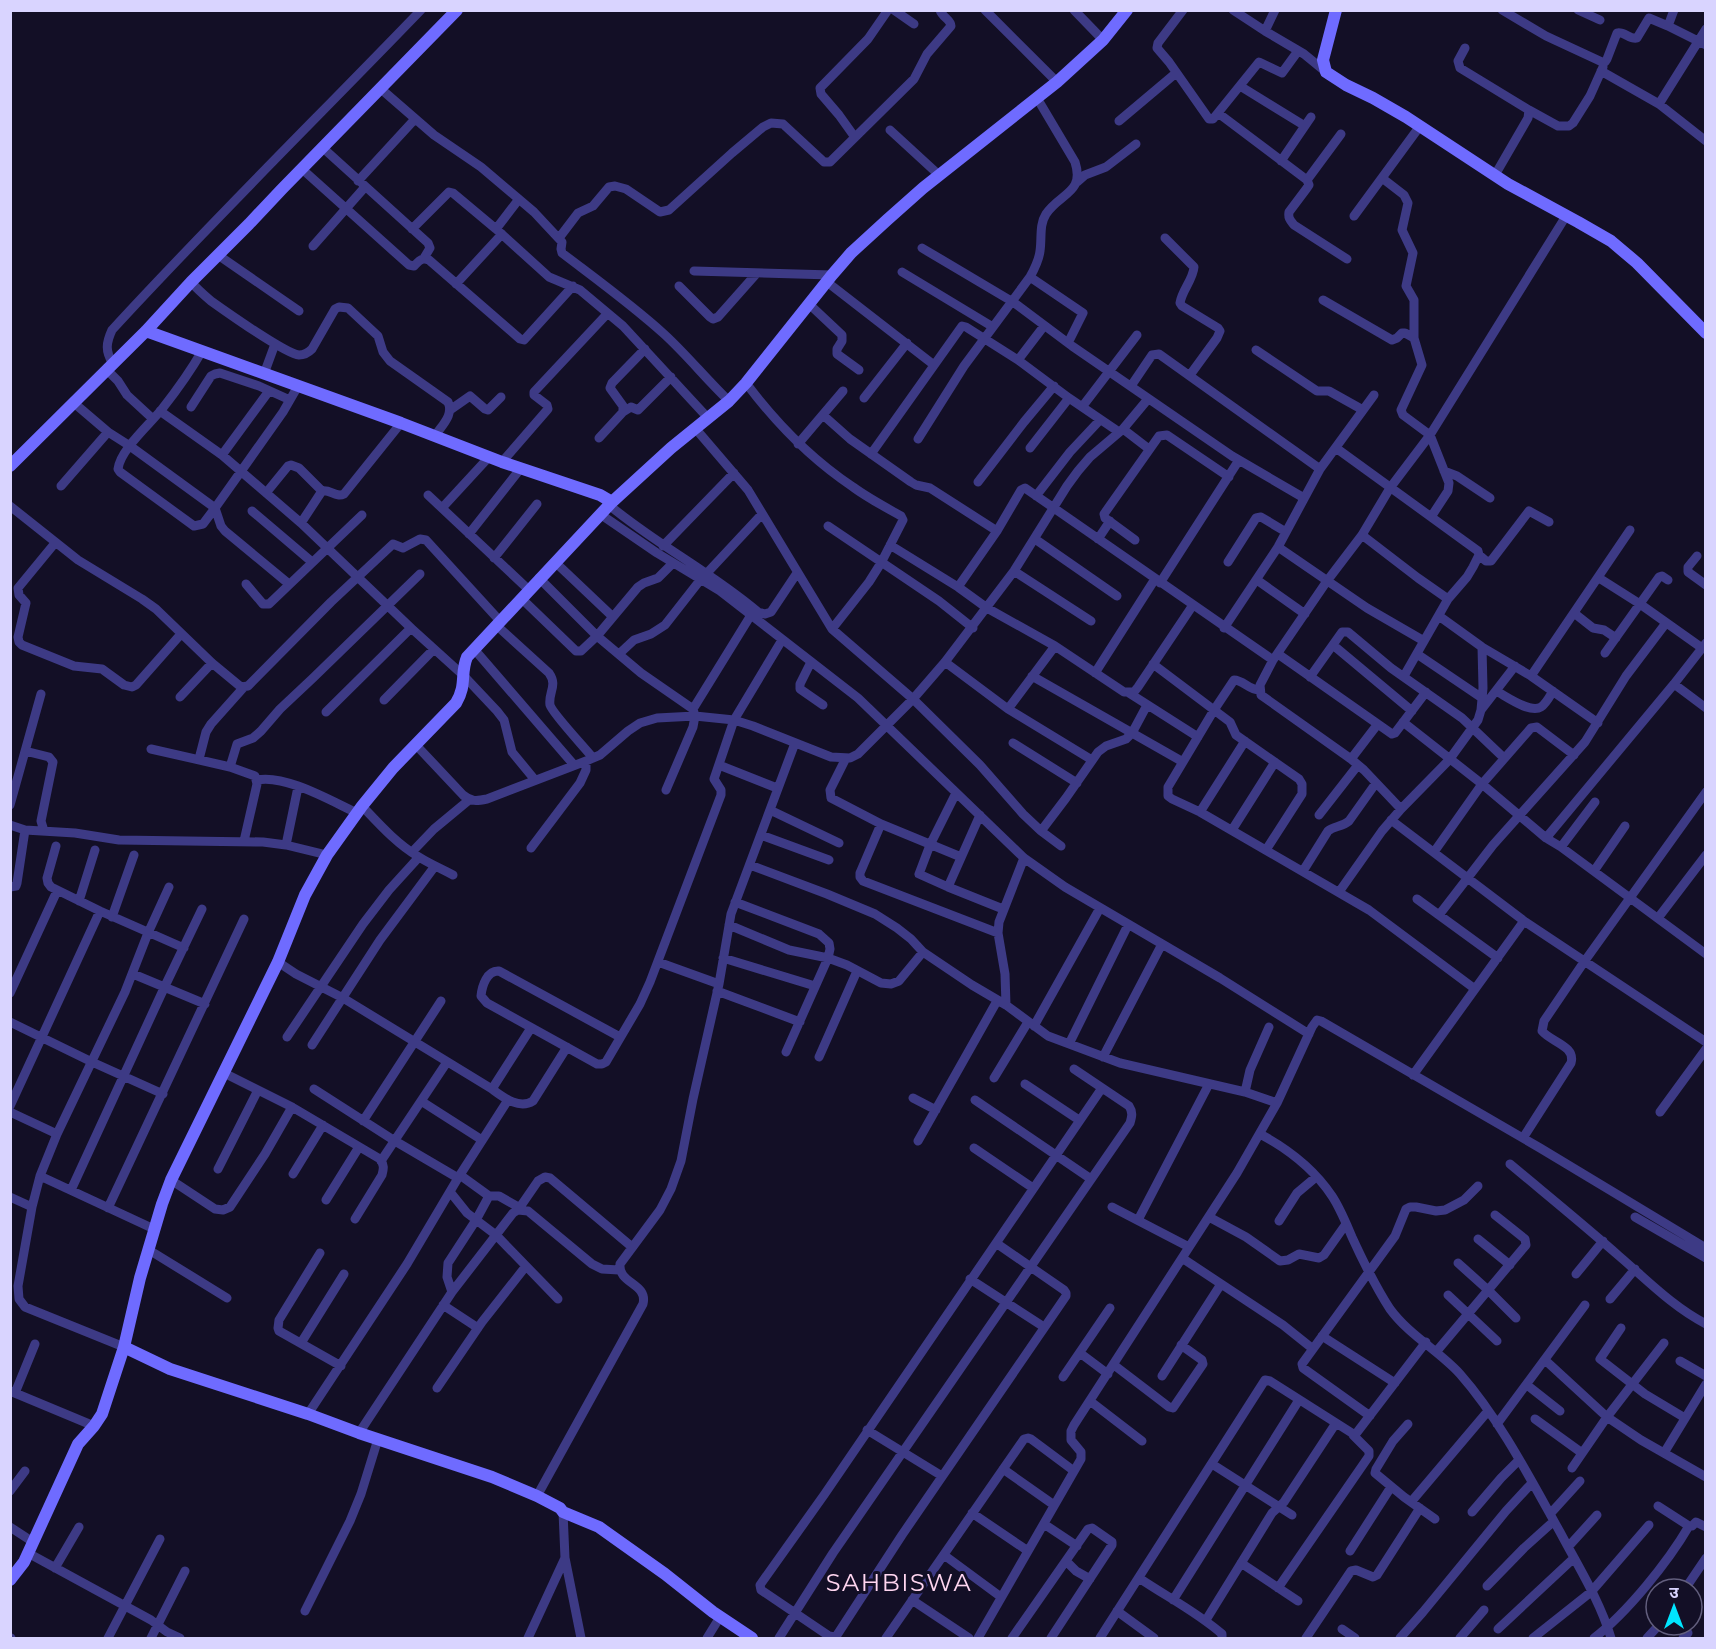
<svg xmlns="http://www.w3.org/2000/svg" width="1716" height="1649" viewBox="0 0 1716 1649" font-family="Montserrat,'Noto Sans Devanagari',sans-serif">
	<rect width="100%" height="100%" fill="#130f26"/>
	<g fill="none" stroke-linecap="round" stroke-linejoin="round">
		<path stroke="#3d3a85" stroke-width="9" d="M894,10L914,24
			M985,10L1057,82
			M1074,10L1103,40
			M1183,10L1158,43L1157,48L1169,62L1209,119H1213L1259,62L1282,73L1298,51
			M1233,10L1265,31L1304,54L1326,72
			M1502,10L1546,36L1602,62H1605L1607,59L1617,33C1624,31 1630,40 1637,38L1649,18L1668,26L1706,45
			M1578,10L1600,20
			M1668,26L1674,10
			M1265,31L1275,10
			M1465,48L1458,61L1460,68L1529,110L1528,118L1495,175
			M1601,71L1659,104L1706,141
			M1240,86L1305,126
			M381,89L434,135L481,167L534,212L562,242L561,249L562,253C596,279 632,305 664,334C687,355 706,379 729,401
			M1659,104L1706,29
			M1529,110L1558,126H1569L1573,123L1590,96L1603,67
			M1218,113L1307,180L1309,185L1307,188L1289,212C1288,218 1290,220 1294,225L1347,259
			M1119,121L1176,73
			M890,130L939,175
			M854,136L839,115L821,94L820,88L868,39L888,10
			M323,148L428,243L430,248L424,258
			M1281,161L1311,117
			M302,169L409,265L414,266C419,261 421,257 429,260L520,339L524,340L573,286
			M1382,178L1404,195L1408,203L1402,230L1413,253L1406,286L1414,300V338L1422,365L1401,410L1403,415L1430,435L1449,483L1448,491L1431,517
			M1307,180L1341,134
			M358,181L415,119
			M1077,182L1085,175L1106,167L1136,144
			M1354,216L1420,126
			M412,229L449,192L453,193L496,229L549,277L580,290L623,326L708,418
			M496,229L519,199
			M559,238L578,213L593,206L609,187L615,186L626,189L660,212L669,210L732,153L763,127L771,123L783,124L824,162H830L914,79L927,54L951,26C951,20 942,17 940,10
			M1165,238L1194,267C1193,280 1182,290 1180,303L1182,306L1218,328L1220,331L1217,338L1190,375
			M313,246L365,187
			M922,248L1013,302L1072,346L1232,456L1304,498
			M218,255L299,311
			M694,271L832,275
			M902,272L993,327
			M1030,277L1083,313L1068,343
			M191,282C197,289 204,295 211,301C225,311 286,354 299,355C305,355 308,353 312,349L335,309L339,307L348,308L378,336L383,352L390,361L448,402C454,415 442,425 435,436
			M827,282L934,365
			M456,284L502,234
			M679,286L710,317L713,319L718,317L757,273
			M1323,300L1392,340L1397,338L1402,333H1405L1414,338
			M809,304L842,335V341L837,349V354L859,370
			M1256,350L1317,391H1329L1363,410
			M202,351C190,372 177,390 162,409C150,424 120,450 118,469L120,472L194,526L203,524L215,508L283,412L298,386
			M1018,360L1044,326
			M113,364C105,351 106,343 112,330C212,221 318,117 421,10
			M107,370L118,381L127,395L153,419
			M264,374L275,344
			M746,383C776,423 811,459 853,487C868,498 885,507 901,516L903,520L881,563L869,582L832,629
			M1131,386L1152,355L1159,354L1320,469
			M864,398L907,343
			M74,403L108,432L130,446L215,508L221,526L225,531L289,584
			M191,407L211,376L215,374L220,373L259,386L290,400
			M1082,407L1137,335
			M450,410L470,396L485,409L488,410L501,397
			M160,411L222,455L301,523L411,628L464,676L497,711L504,720L512,752L535,780
			M623,412L631,407L638,410L671,377
			M823,415L850,439L911,482L916,485L930,488L997,531
			M695,428L748,490L832,629L913,699L980,765L1023,814L1041,831L1061,846
			M1123,429L1149,449
			M599,438L623,412V406L610,388L612,383L645,349
			M918,439L964,366L1030,277C1035,268 1039,260 1040,251C1042,238 1039,225 1046,214C1060,193 1085,193 1075,162L1037,98
			M798,444L843,391
			M1030,448L1069,398
			M1336,448L1478,551L1479,555L1473,567L1467,577L1448,599L1404,676
			M871,454L962,326L966,327L1018,360L1069,398L1119,432
			M222,455L269,391
			M502,462L548,409L547,405L534,395V392L607,314
			M1444,471L1457,476L1490,498
			M978,482L1024,422L1054,386
			M61,486L108,432
			M266,493L288,466L291,465L299,468L322,491
			M428,495L529,590
			M1036,496L1070,452L1100,420
			M609,505C657,545 711,572 758,612L765,614L771,612L797,573
			M10,506L78,560L142,599L156,609L212,663L241,687L248,686L331,602L393,544L403,548L420,539L426,540L500,621
			M442,508L489,457
			M252,511L312,562
			M600,514L657,553L720,591L858,698L1024,858L1065,887L1220,978L1309,1034
			M301,523L322,491C330,489 336,498 344,494L401,423
			M828,526L939,601L973,628
			M469,534L521,468
			M1362,535L1418,578L1448,599
			M1035,539L1117,596
			M1098,539L1110,521
			M1135,540L1105,518L1104,514L1159,436L1167,435L1229,477
			M55,543L18,588L19,595L26,603L18,637L19,642L22,645L74,666L102,669L124,685L132,687L136,685L181,634
			M890,545L958,587L987,608L1055,646L1124,692H1134L1138,687L1193,605
			M663,546L734,473
			M1278,547L1367,608L1424,641
			M1479,555L1486,561H1491L1529,511L1549,522
			M1697,556L1688,567V572L1706,585
			M494,558L537,504
			M555,562L613,617
			M1228,562L1256,518L1261,517L1286,532
			M1014,571L1091,621
			M707,573L762,514
			M539,578L597,636L641,673L693,709L695,716L693,727L666,790
			M1599,578L1640,604L1702,648
			M1257,580L1305,614
			M1160,583L1239,460
			M246,584L263,604H269L362,515
			M958,587L997,531L1021,490L1025,488L1273,660
			M521,598L576,651H581L597,636L638,587L644,583L658,578L673,563
			M1574,613L1593,628L1604,630L1616,638
			M1439,616L1482,647L1531,676L1598,723
			M496,625L549,673C558,686 548,692 550,705C552,713 586,749 593,758
			M1224,628L1278,547L1320,469L1374,395
			M1333,645L1412,711
			M474,649L574,765
			M1605,653L1659,577L1662,576L1668,580
			M619,654L634,640L651,634L665,625L701,579
			M1278,654L1392,734L1395,733L1426,692
			M1417,654L1482,698
			M811,662L800,684V689L823,705
			M945,662L1008,709L1092,760
			M1153,664L1230,722L1236,735L1299,779L1302,784V794L1266,850
			M1095,673L1155,579
			M1032,676L1183,762
			M1531,676L1630,530
			M1310,677L1342,632H1348L1391,668L1462,718L1504,758
			M1674,684L1706,708
			M1259,690C1249,690 1243,680 1234,680L1214,710L1168,787V796L1172,799L1200,812L1369,910L1475,989
			M1496,691C1506,696 1530,714 1541,707C1546,704 1550,696 1553,691
			M1129,693L1198,737
			M180,697L212,663
			M384,700L434,649
			M693,709L751,615
			M1008,709L1055,646
			M1481,710L1515,666
			M326,712L411,628
			M1403,722L1482,784L1546,838L1561,847L1706,954
			M1013,743L1077,783
			M416,745L463,795C471,802 477,801 487,799L586,761L600,755L628,731L640,723L657,718L695,716L734,720L753,726L831,757L850,758L858,754L913,699L945,662L1014,571L1067,486L1078,471L1090,457L1123,429L1148,399
			M151,749L230,767L255,776L257,784L244,841
			M25,751L49,757L53,762L41,821L44,831
			M846,758L830,790L831,798L881,824L961,857
			M199,759L206,732L211,724L244,687
			M1351,759L1377,725
			M719,765L777,788
			M230,767L237,744L253,738L261,731L280,709L313,678L420,574
			M257,780C285,774 331,801 357,813
			M956,793L930,845L919,874L948,887L1003,909
			M10,805L41,694
			M362,806C380,825 397,844 419,857C430,864 442,869 453,875
			M1401,809L1364,770L1351,759L1261,695L1260,685L1273,660L1327,581L1362,535L1390,488L1430,435L1566,216
			M770,810L839,843
			M1200,812L1245,741
			M1319,815L1358,765
			M1391,820L1524,921L1706,1042
			M881,824L860,873V877L863,881L998,933
			M10,825L25,830L75,833L119,840L263,842L286,845L327,855
			M1232,830L1275,762
			M1041,831L1066,798L1098,752L1106,746L1126,739L1132,733L1147,705
			M761,835L829,860
			M1546,838L1674,684L1706,643
			M286,845L298,787
			M56,846L47,878L48,883L51,887L100,911L184,948
			M1561,847L1595,802
			M531,848L580,783L586,770V761
			M412,852L434,829L469,800
			M1434,852L1482,784L1531,728L1537,727L1574,755
			M750,865L827,894L875,914L897,928L911,939L923,952L972,985L1006,1005L1048,1036L1120,1063L1245,1092L1277,1103
			M1303,871L1328,831C1334,826 1342,827 1349,821L1376,783
			M1594,871L1625,826
			M10,887L16,886L17,883L25,830
			M948,887L980,815
			M1339,892L1382,831L1401,809L1449,760L1478,720L1481,710L1483,688L1482,647
			M1417,899L1498,958
			M79,901L95,850
			M735,902L819,934L829,943L830,949L828,958L786,1052
			M1439,915L1493,845L1585,742L1626,676L1666,623
			M112,917L134,855
			M1658,918L1706,855
			M729,925L789,950L828,958L847,965L881,983L891,984L899,981L923,952
			M723,958L815,986
			M278,962L296,974L343,998L492,1089C503,1097 519,1110 533,1101L567,1047
			M658,962L719,984
			M133,974L205,1004
			M717,991L800,1022
			M10,993L57,891
			M1006,1005L1005,974L998,933L999,922L1024,858
			M10,1022L92,1062L163,1094
			M1034,1026L1100,908
			M287,1037L363,924L389,890L419,857
			M620,1037L499,971C487,970 482,986 481,996L487,1003L597,1064H602L606,1062L640,1004L650,982L721,795V790L714,779L734,720L782,640
			M1069,1044L1128,925
			M312,1045L380,940L435,866
			M819,1057L857,971
			M1103,1057L1162,944
			M224,1073L292,1107L380,1159C384,1165 384,1168 382,1175L355,1219
			M1413,1075L1524,921
			M994,1078L1028,1022
			M1025,1084L1079,1120
			M314,1089L395,1141L458,1178
			M492,1089L531,1028
			M1245,1092L1250,1070L1269,1027
			M913,1098L936,1110
			M975,1100L1091,1179
			M421,1101L482,1140
			M10,1106L100,911
			M10,1112L57,1134
			M1660,1112L1706,1049
			M363,1121L441,1001
			M1260,1134C1288,1149 1314,1169 1332,1196C1340,1208 1346,1223 1352,1237C1363,1261 1375,1286 1390,1309C1409,1335 1439,1351 1460,1374C1499,1418 1531,1480 1560,1532C1578,1566 1600,1601 1611,1638
			M1523,1138L1571,1063C1576,1046 1551,1042 1542,1031L1544,1021L1584,962L1706,792
			M918,1141L997,1001
			M974,1148L1033,1188
			M381,1161L447,1062
			M1510,1164C1547,1195 1584,1225 1619,1256C1647,1280 1673,1307 1706,1324
			M218,1169L258,1090
			M293,1174L323,1125
			M460,1175L489,1196H499L520,1208
			M40,1176L154,1229
			M171,1180L215,1209L223,1210L230,1207L265,1154L292,1107
			M71,1190L165,986L202,909
			M451,1193L467,1213L496,1235L558,1299
			M10,1197L32,1207
			M326,1200L359,1147
			M1112,1207L1189,1247
			M108,1208L244,919
			M518,1210L538,1181L545,1177L550,1178L632,1247
			M1209,1217L1246,1237L1280,1261L1288,1260L1299,1254L1319,1258L1324,1255L1346,1224
			M1635,1217L1706,1258
			M1138,1220L1209,1084
			M1279,1221L1297,1193L1316,1177
			M1478,1239L1510,1265
			M996,1243L1064,1290L1066,1293V1296L902,1535L837,1635L835,1637L829,1636L761,1590L760,1585L824,1495L1102,1088
			M149,1250L227,1298
			M320,1253L279,1320L278,1328L279,1331L341,1366
			M1182,1258L1283,1325L1313,1349
			M1458,1263L1488,1290L1516,1318
			M1576,1274L1603,1241
			M970,1279L1044,1327
			M452,1292L447,1277L448,1263L476,1220L489,1196
			M1448,1295L1497,1341
			M1610,1299L1635,1269
			M443,1305L478,1328
			M1621,1328L1600,1359L1645,1394L1685,1418
			M1322,1336L1395,1383
			M301,1343L344,1274
			M124,1347L25,1307L19,1299L18,1286L32,1207L40,1176L57,1134L125,992L148,933L169,887
			M1436,1352L1526,1245L1525,1239L1495,1215
			M1080,1353L1108,1374
			M1545,1360L1607,1417L1641,1440L1706,1477
			M1680,1361L1706,1376
			M1114,1365L1169,1407L1173,1408L1203,1364L1202,1360L1181,1345
			M1162,1376L1221,1284
			M1063,1377L1110,1308
			M1527,1385L1560,1411
			M437,1388L482,1322L526,1266
			M10,1391L94,1426
			M15,1393L35,1344
			M1090,1401L1142,1441
			M308,1414L407,1264L458,1178L508,1100
			M1370,1416L1303,1368L1302,1364L1395,1236L1406,1209L1410,1207H1416L1436,1211L1445,1210L1464,1200L1478,1186
			M1535,1419L1582,1453
			M1408,1424L1393,1441L1376,1469L1375,1473L1404,1497L1435,1519
			M1497,1424L1585,1305
			M867,1430L942,1476
			M359,1433L452,1292L513,1213L518,1210L528,1211L592,1264L602,1269L619,1270
			M1664,1453L1706,1384
			M1212,1464L1292,1515
			M1572,1468L1607,1417L1664,1343
			M1003,1469L1054,1505
			M10,1491L25,1471
			M537,1496L643,1304C648,1283 618,1284 620,1264L660,1210L671,1189L681,1161L693,1099L719,984L731,914L795,743
			M1411,1502L1488,1411
			M1658,1506L1689,1526H1692L1696,1522L1706,1527
			M563,1512L565,1558L581,1638
			M1472,1512L1501,1478L1519,1460
			M972,1513L1028,1551
			M1550,1514L1580,1481
			M1044,1524L1077,1546
			M10,1527L33,1542
			M1568,1547L1597,1515
			M1350,1551L1391,1487
			M28,1553L151,1620L167,1632L180,1638
			M944,1555L1001,1597
			M1066,1561L1076,1571L1090,1579
			M1241,1563L1298,1601
			M55,1568L79,1527
			M1139,1578C1167,1597 1197,1612 1222,1634V1638
			M1487,1586L1524,1548L1554,1521
			M1278,1588L1369,1456V1451L1353,1435
			M1685,1589L1706,1558
			M912,1600L969,1638
			M1173,1600L1299,1400
			M305,1611L350,1521L361,1494L378,1439
			M1117,1611L1154,1638
			M1206,1620L1272,1513L1284,1502L1336,1423
			M1342,1629L1355,1638
			M1498,1629L1574,1558
			M10,1638H11
			M108,1638L160,1539
			M151,1638L185,1571
			M528,1638L565,1558
			M707,1638L720,1617
			M779,1638L833,1553L1130,1123C1132,1116 1133,1112 1129,1106L1074,1069
			M886,1638L1024,1439L1028,1438L1031,1439L1074,1471
			M978,1638L1081,1459V1452L1071,1440V1431L1074,1425L1237,1173L1277,1103L1312,1027L1317,1020L1321,1021L1540,1148L1706,1248
			M1012,1638L1088,1529L1092,1528L1112,1542V1545L1051,1638
			M1100,1638L1265,1380L1270,1381L1355,1435L1426,1342
			M1306,1638L1351,1571L1356,1570L1373,1577L1377,1575L1420,1508
			M1400,1638L1423,1612L1506,1511L1532,1483
			M1460,1638L1484,1610
			M1533,1638L1591,1592L1649,1525
			M1594,1638C1627,1613 1668,1562 1689,1526
			M1647,1638L1659,1625
			M1683,1638L1688,1633"/>
		<path stroke="#6f6bff" stroke-width="12" d="M1336,10L1323,60L1326,72L1346,85L1373,98L1406,117L1508,184L1578,222L1611,241L1637,263L1706,333
			M146,331L401,423L502,462L600,495L612,502
			M10,466L146,331L191,282L249,224L282,189L457,10
			M124,1347L170,1369L308,1414L359,1433L492,1477L537,1496L560,1508L563,1512L599,1527L665,1574L713,1612L752,1638
			M10,1580L24,1562L78,1444L94,1426L102,1414L124,1347L140,1278L162,1204L171,1180L278,962L305,895L327,855L362,806L393,768L456,703C467,685 460,674 467,657L612,502L671,448L729,401L746,383L832,275L851,253L887,220L923,188L1057,82L1103,40L1127,10"/>
	</g>
	<g text-anchor="middle" stroke-width="6" stroke-linejoin="round" paint-order="stroke">
		<g font-size="24" letter-spacing="1.5" fill="#ffd6f0" stroke="#130f26">
			<text x="899" y="1591">SAHBISWA</text>
		</g>
	</g>
	<rect width="1716" height="1649" fill="none" stroke="#d9d4ff" stroke-width="24"/>
	<g transform="translate(1674 1607)"><circle r="28" fill="#130f26" stroke="#625e7d" stroke-width="1.5"/>
	<path d="M0-4.5L10 22L0 15L-10 22Z" fill="#00e5ff"/>
	<text y="-9" font-size="16" font-weight="bold" text-anchor="middle" fill="#d9d4ff">उ</text>
	</g>
</svg>
